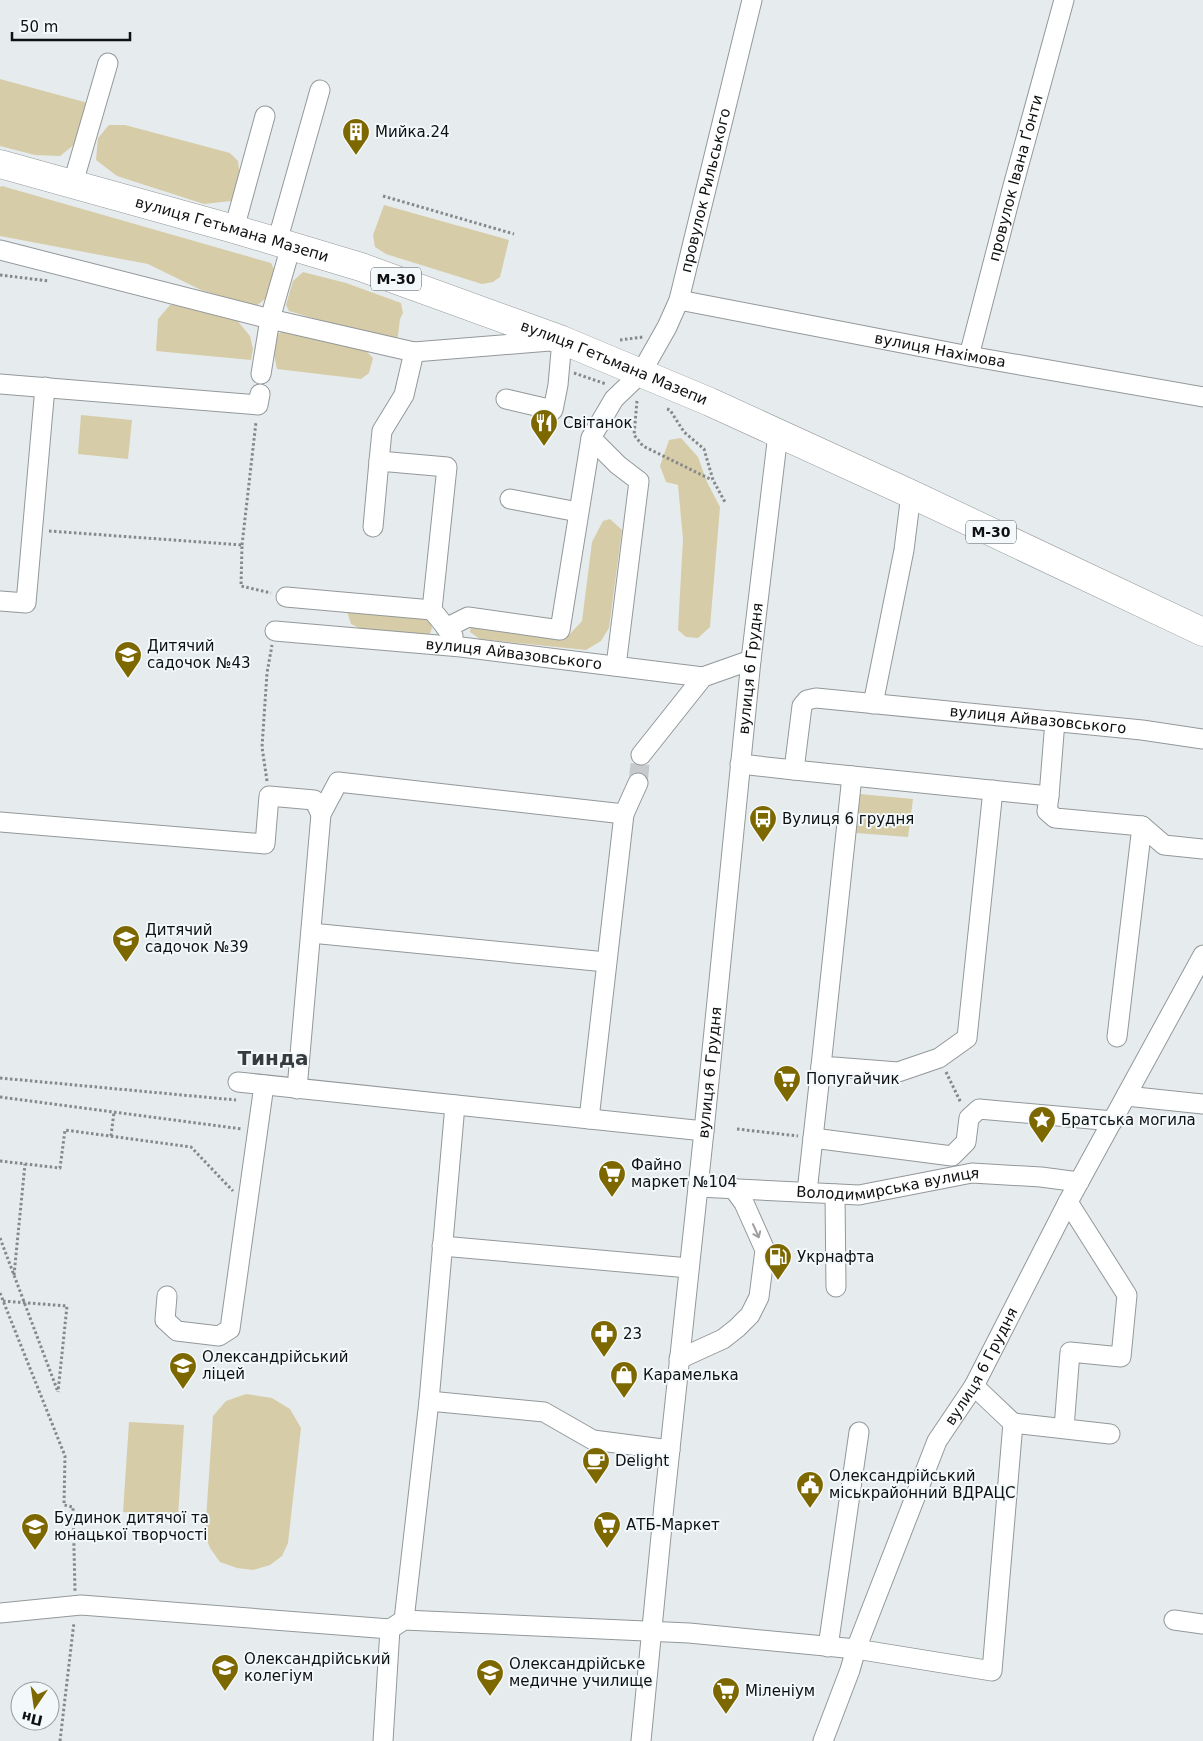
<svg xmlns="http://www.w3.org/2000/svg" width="1203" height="1741" viewBox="0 0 1203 1741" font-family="'DejaVu Sans',sans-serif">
	<rect width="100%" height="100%" fill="#e6ebed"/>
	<path fill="#d6cca7" d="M0,79L88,103L80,140L60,156L35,155L0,146Z
		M109,125H125L230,153L238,161L241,187L231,201L204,204L117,176L96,160L98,138Z
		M2,186L271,263L278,278L271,294L255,307L201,290L148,264L0,236V187Z
		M384,205L509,240L500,277L493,282L482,284L386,254L375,247L373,235Z
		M303,272L346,283L401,303L403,313L400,319L397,343L289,311L286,305L293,281Z
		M178,304L236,319L250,336L253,349L251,360L156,351L158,319L170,305Z
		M289,328L364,349L373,358L369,373L361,379L277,369L274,354L278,334Z
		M81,415L132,420L128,459L78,454Z
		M681,438L698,457L707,482L720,507L710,627L698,638L686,637L678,630L683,539L678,485L666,482L660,466L669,440Z
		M610,519L622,530L609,628L601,641L586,650L480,639L470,632L471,625L554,636L569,635L582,621L592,542L603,521Z
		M347,611L414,614L430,621L432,628L429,636L365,631L351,624Z
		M860,794L913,799L908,837L856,833Z
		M246,1394L272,1398L290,1409L301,1428L288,1543L282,1556L270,1565L253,1570L237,1568L220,1562L210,1548L205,1534L213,1416L226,1401Z
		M129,1422L184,1425L178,1516L123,1512Z"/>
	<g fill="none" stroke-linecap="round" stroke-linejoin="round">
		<path stroke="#c6cacc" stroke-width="19" stroke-dasharray="19 9" stroke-linecap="butt" d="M638,783L641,755"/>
		<defs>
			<g id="minor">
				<path d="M73,183L108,63"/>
				<path d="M234,229L265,116"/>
				<path d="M277,242L320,90"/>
				<path d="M0,250L270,319L414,352L562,340L558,385L553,410L506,399"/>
				<path id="s1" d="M679,300L969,356L1203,397"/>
				<path id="s2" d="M969,356L1013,186L1064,0"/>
				<path d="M261,374L270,319L291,246"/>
				<path d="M0,384L258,405L260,394"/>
				<path d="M591,438L618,465L639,481L616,666"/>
				<path d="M379,461L382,431L404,395L414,352"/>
				<path d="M510,499L578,512"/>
				<path d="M373,527L379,461L447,467L432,610L453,636"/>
				<path d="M286,597L432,610"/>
				<path d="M0,601L26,603L45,387"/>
				<path id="s3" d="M446,628L468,617L560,630L591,438L614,399L641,373L667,327L679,300L752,0"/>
				<path id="s4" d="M275,631L461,647L703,677L751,660"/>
				<path d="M873,704L904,550L911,494"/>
				<path d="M641,755L703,677"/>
				<path id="s5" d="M740,764L794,770L802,706L807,700L816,698L1142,730L1203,739"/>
				<path d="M794,770L1049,796L1047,811L1055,818L1142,826L1164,845L1203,849"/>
				<path d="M852,776L821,1066L898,1072L939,1058L967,1038L993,790"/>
				<path d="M1049,796L1055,721"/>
				<path d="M0,822L265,844L269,796L314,800L321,814"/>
				<path d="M311,933L606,962"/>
				<path d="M1117,1037L1142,826"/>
				<path d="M238,1082L704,1131"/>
				<path d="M297,1089L321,814L338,782L624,814L638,783"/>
				<path d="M1126,1096L1203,1104"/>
				<path d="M589,1119L624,814"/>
				<path d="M813,1138L952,1156L966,1142L969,1118L979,1109L1113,1121"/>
				<path id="s6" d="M698,1187L859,1195L972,1173L1041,1177L1079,1182"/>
				<path d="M807,1192L821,1066"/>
				<path d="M835,1194L836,1287"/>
				<path d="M442,1246L689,1268"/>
				<path d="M167,1296L165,1320L177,1331L219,1336L230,1329L264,1085"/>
				<path d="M679,1359L723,1339L737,1328L750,1315L759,1297L765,1250L744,1203L733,1188"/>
				<path d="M429,1401L544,1412L593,1440L670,1450"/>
				<path d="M1013,1423L1110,1434"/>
				<path d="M1064,1428L1070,1352L1121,1357L1127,1295L1068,1202"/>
				<path d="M0,1613L81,1605L390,1629L404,1620L689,1633L856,1649L992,1671L1013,1423L974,1386"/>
				<path d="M404,1620L429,1401L455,1105"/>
				<path d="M1174,1620L1203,1624"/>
				<path d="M828,1647L859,1432"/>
				<path d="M383,1741L390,1629"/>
				<path id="s7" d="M641,1741L664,1505L704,1131L751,660L778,434"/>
				<path id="s8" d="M823,1741L850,1670L856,1649L937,1441L974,1386L1068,1202L1203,955"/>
			</g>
			<g id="highway">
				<path id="s9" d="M0,164L234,229L361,267L562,340L710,402L911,494L1203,632"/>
			</g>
		</defs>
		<use href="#minor" stroke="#93989a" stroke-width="21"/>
		<use href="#highway" stroke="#93989a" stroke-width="29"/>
		<path stroke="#85898a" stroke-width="3" stroke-dasharray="2.5 2.5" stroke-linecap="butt" d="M383,196L514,234
			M0,275L49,281
			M620,340L643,337
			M574,373L606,384
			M637,401L634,435L643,446L712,480
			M667,409L670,410L684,432L704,449L713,480L726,504
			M49,531L242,545L241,586L271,593
			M242,545L256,422
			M267,781L262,747L267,673L272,645
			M946,1072L961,1103
			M0,1078L236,1100
			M0,1097L242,1129
			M737,1129L798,1136
			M111,1136L114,1112
			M0,1161L60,1168L65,1130L191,1147L233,1191
			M0,1238L58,1392
			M14,1275L25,1164
			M0,1293L65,1456L64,1505L73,1507L75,1591
			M3,1301L67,1306L58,1392
			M60,1741L74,1622"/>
		<use href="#minor" stroke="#fff" stroke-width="19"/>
		<use href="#highway" stroke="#fff" stroke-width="28"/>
	</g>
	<defs><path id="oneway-shaft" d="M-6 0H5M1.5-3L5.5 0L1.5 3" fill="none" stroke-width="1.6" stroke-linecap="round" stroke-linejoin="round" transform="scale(1.25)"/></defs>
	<use stroke="#9f9fa0" href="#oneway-shaft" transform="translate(756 1231) rotate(66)"/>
	<defs>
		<symbol id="building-pin" viewBox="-11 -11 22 30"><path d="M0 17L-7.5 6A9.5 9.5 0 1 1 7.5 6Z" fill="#7d6800" stroke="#f3f8fa"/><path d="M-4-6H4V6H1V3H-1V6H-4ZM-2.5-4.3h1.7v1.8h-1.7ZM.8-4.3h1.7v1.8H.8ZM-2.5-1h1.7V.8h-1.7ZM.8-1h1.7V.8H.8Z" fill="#fff"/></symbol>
		<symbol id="restaurant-pin" viewBox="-11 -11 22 30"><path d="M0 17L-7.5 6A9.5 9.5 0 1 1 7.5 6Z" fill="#7d6800" stroke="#f3f8fa"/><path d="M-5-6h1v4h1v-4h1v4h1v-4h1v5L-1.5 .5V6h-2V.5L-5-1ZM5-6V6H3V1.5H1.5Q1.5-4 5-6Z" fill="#fff"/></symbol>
		<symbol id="school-pin" viewBox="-11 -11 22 30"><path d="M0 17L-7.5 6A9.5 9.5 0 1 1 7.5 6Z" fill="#7d6800" stroke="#f3f8fa"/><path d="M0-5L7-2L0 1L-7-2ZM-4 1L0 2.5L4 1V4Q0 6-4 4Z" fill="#fff"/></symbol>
		<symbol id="bus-pin" viewBox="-11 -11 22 30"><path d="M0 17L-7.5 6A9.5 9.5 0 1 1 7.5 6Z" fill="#7d6800" stroke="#f3f8fa"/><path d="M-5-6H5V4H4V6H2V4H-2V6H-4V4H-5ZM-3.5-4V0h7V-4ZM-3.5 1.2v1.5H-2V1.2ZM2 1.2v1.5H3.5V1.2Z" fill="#fff"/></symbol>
		<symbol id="supermarket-pin" viewBox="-11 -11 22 30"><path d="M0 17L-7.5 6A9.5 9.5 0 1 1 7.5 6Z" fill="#7d6800" stroke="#f3f8fa"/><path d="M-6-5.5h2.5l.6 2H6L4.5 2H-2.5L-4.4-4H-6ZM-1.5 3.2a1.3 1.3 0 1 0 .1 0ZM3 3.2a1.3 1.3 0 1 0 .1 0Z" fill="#fff"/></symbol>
		<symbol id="sight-pin" viewBox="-11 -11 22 30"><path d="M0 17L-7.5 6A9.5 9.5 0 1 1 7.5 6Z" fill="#7d6800" stroke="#f3f8fa"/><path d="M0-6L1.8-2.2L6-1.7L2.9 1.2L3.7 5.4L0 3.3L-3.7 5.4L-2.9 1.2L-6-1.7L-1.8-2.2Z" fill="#fff"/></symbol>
		<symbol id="fuel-pin" viewBox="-11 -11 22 30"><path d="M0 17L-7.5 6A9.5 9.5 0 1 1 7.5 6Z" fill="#7d6800" stroke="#f3f8fa"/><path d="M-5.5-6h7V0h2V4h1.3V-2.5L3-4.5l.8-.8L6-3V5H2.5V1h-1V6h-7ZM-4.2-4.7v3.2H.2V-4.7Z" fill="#fff"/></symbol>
		<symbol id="pharmacy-pin" viewBox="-11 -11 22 30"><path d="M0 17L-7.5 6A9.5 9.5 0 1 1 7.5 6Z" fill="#7d6800" stroke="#f3f8fa"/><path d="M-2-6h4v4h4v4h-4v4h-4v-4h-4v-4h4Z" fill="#fff"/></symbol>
		<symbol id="shop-pin" viewBox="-11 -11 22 30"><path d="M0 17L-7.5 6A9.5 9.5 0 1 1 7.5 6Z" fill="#7d6800" stroke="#f3f8fa"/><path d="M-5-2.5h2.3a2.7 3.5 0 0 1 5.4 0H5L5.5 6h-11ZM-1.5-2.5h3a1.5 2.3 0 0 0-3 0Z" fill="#fff"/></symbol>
		<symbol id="cafe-pin" viewBox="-11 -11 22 30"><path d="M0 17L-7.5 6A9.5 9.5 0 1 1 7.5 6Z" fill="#7d6800" stroke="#f3f8fa"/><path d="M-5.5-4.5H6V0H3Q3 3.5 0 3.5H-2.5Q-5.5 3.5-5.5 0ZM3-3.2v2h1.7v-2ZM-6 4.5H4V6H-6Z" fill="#fff"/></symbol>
		<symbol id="civic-pin" viewBox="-11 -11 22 30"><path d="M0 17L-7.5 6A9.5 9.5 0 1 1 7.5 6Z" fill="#7d6800" stroke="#f3f8fa"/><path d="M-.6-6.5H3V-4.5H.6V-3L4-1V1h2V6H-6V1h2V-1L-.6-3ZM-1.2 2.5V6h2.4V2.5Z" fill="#fff"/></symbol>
		<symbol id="university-pin" viewBox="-11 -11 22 30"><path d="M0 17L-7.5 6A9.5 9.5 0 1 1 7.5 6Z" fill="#7d6800" stroke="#f3f8fa"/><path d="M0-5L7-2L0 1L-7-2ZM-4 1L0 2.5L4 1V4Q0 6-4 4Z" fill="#fff"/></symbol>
	</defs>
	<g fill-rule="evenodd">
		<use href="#building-pin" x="340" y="116" width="32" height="43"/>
		<use href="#restaurant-pin" x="528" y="407" width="32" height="43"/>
		<use href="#school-pin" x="112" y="639" width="32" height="43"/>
		<use href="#bus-pin" x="747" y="803" width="32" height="43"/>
		<use href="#school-pin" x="110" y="923" width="32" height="43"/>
		<use href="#supermarket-pin" x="771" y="1063" width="32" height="43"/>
		<use href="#sight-pin" x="1026" y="1104" width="32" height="43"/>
		<use href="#supermarket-pin" x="596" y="1158" width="32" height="43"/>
		<use href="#fuel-pin" x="762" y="1241" width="32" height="43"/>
		<use href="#pharmacy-pin" x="588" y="1318" width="32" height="43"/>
		<use href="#school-pin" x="167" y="1350" width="32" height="43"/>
		<use href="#shop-pin" x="608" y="1359" width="32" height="43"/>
		<use href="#cafe-pin" x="580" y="1445" width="32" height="43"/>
		<use href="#civic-pin" x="794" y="1469" width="32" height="43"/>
		<use href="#supermarket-pin" x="591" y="1509" width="32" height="43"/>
		<use href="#school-pin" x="19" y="1511" width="32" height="43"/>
		<use href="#school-pin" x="209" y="1652" width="32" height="43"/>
		<use href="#university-pin" x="474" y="1657" width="32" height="43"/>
		<use href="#supermarket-pin" x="710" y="1675" width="32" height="43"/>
	</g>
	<g text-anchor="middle" stroke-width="4" stroke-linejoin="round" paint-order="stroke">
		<g fill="#f3f8fa" stroke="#535657" stroke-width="1">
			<rect x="371" y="267.5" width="50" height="23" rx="4"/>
			<rect x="966" y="520.5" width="50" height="23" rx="4"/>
		</g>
		<g font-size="14" font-weight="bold" fill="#0f1011">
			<text x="396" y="284">М-30</text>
			<text x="991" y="537">М-30</text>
		</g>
		<g font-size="15" fill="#0f1011" stroke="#f3f8fa" text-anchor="start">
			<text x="375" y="137">Мийка.24</text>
			<text x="563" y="428">Світанок</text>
			<text x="147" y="651">Дитячий<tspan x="147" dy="17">садочок №43</tspan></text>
			<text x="782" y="824">Вулиця 6 грудня</text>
			<text x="145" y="935">Дитячий<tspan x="145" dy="17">садочок №39</tspan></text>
			<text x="806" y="1084">Попугайчик</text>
			<text x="1061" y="1125">Братська могила</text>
			<text x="631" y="1170">Файно<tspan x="631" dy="17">маркет №104</tspan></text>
			<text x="797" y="1262">Укрнафта</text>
			<text x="623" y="1339">23</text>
			<text x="202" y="1362">Олександрійський<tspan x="202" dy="17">ліцей</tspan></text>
			<text x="643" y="1380">Карамелька</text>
			<text x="615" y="1466">Delight</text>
			<text x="829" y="1481">Олександрійський<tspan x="829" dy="17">міськрайонний ВДРАЦС</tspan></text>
			<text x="54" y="1523">Будинок дитячої та<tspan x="54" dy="17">юнацької творчості</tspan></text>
			<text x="626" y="1530">АТБ-Маркет</text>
			<text x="244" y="1664">Олександрійський<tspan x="244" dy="17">колегіум</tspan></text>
			<text x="509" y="1669">Олександрійське<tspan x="509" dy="17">медичне училище</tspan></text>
			<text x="745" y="1696">Міленіум</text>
		</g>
		<g font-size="15" fill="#0f1011" stroke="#f3f8fa">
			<text dy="5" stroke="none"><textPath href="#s2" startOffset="184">провулок Івана Ґонти</textPath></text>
			<text dy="5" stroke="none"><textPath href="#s3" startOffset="590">провулок Рильського</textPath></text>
			<text dy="5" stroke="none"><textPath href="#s9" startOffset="241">вулиця Гетьмана Мазепи</textPath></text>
			<text dy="5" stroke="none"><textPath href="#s1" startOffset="266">вулиця Нахімова</textPath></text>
			<text dy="5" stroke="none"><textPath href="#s9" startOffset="646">вулиця Гетьмана Мазепи</textPath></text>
			<text dy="5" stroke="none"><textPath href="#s4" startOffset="240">вулиця Айвазовського</textPath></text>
			<text dy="5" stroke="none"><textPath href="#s7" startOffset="1078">вулиця 6 Грудня</textPath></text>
			<text dy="5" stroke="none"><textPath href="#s5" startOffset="359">вулиця Айвазовського</textPath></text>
			<text dy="5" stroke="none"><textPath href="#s7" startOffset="672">вулиця 6 Грудня</textPath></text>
			<text dy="5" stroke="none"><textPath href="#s6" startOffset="191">Володимирська вулиця</textPath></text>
			<text dy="5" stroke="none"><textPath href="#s8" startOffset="408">вулиця 6 Грудня</textPath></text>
		</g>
		<g font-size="20" font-weight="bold" fill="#373b3d" stroke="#f3f8fa">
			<text x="273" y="1065">Тинда</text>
		</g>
	</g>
	<g transform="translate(35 1706) rotate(193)"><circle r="24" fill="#f3f8fa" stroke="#989b9d"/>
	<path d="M0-4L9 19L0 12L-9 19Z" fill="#7d6800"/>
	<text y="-8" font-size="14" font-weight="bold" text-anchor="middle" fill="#0f1011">Пн</text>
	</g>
	<path d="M12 32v8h118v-8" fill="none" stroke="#0f1011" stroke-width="2.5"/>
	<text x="20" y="32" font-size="15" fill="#0f1011" stroke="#f3f8fa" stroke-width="4" paint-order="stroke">50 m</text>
</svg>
